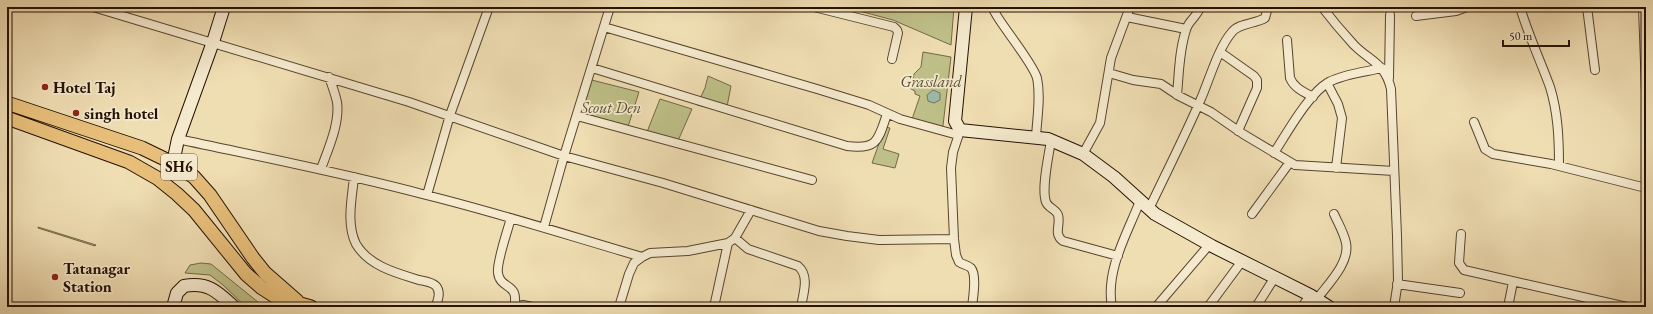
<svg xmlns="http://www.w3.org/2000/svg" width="1653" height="314" viewBox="0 0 1653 314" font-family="'EB Garamond',serif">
	<rect width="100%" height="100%" fill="#f0deb3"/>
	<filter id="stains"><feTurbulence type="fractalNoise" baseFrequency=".005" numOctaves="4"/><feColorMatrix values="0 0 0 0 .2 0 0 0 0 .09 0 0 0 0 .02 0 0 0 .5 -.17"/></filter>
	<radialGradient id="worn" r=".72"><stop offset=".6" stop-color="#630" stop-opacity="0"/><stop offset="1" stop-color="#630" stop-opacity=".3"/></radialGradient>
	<path fill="#bfc089" stroke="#726846" d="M844,7H954L951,45L893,20Z
		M923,52L951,57L942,134L910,125L920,96L915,94V91L911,89L914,74L921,67Z
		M708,76L731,86L726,112L697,105L705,88Z
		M584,78L639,92L626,133L572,118Z
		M660,99L692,109L677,143L647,132Z
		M885,127L890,128L883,149L899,154L895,168L872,163Z
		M38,227L96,245L95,246L38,228Z
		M201,263L211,264L264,307H246L223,285L210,275L185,273L190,265Z"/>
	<path fill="#9bbca9" stroke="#6b7866" d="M933,90L940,93V100L934,103L928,101L927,95Z"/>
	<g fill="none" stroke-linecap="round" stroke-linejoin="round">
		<defs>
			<path id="street" d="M93,7L409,102L564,156L663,183L819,231L847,236L879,240L954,239
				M814,7L894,27L897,30L898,33L892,59
				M992,7L997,16C1006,31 1033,64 1037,78C1041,97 1037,118 1036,137
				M1322,7C1332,20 1343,33 1354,45C1371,62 1385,63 1391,89L1397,236L1398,281L1394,307
				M1520,7C1528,34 1540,60 1550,87C1558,113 1559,139 1559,166
				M1587,7L1595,70
				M1643,7L1646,92
				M1416,16L1456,11L1467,7
				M1127,17L1186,29
				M604,27L817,89L869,105L900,119L958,135
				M1287,40L1290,78C1294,88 1304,92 1313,97
				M1220,52L1254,76L1257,80V88L1238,131
				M592,68L847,146C878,150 878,140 887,114
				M1109,73L1133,80L1161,84L1179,96L1211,112L1243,134L1295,165L1394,171
				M1389,78L1390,15
				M1327,83L1338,104L1342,118L1336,168
				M1177,95C1179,74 1179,51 1186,30C1188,21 1198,16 1200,7
				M577,116L812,180
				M1474,122L1485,149L1493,154L1551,164L1646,188
				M960,131L953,152L951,168L954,239L956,255L959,262C963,265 968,265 971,268C977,275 973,298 972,307
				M178,139C261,157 344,173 426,195C499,213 570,236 642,257
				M1051,140C1049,155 1041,188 1046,202C1048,208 1056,209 1058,215C1061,225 1053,234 1063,241L1118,256
				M1274,153C1287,133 1309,93 1329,82C1344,74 1365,72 1382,68
				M1083,154L1100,123L1111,58L1130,7
				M321,169C328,149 340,124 337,102C335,93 332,85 329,77
				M354,177C352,198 346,224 356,244C369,266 396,273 419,280C424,281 432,282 436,286C441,292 438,301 435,307
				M427,195L450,115L489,7
				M1149,209C1166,173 1184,138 1200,101C1209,81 1218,48 1232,32C1239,23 1255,24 1265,18L1268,7
				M1252,214L1290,162
				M511,218C508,229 496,264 498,273C500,290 520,282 514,307
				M544,227L564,156L610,7
				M1461,234L1459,263L1464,270L1627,307
				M735,238L748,249L798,266C810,276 803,294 801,307
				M1397,284L1460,293
				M1317,299C1328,284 1350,263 1346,243C1344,233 1338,223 1334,214
				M514,307L523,305L532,307
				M619,307L629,274L634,263L642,257L650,253L688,251L728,243L735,238L751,210
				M714,307L728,243
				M1112,307C1105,271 1127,234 1140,201
				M1156,307L1209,245
				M1208,307L1242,261
				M1256,307L1275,277
				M1302,307L1310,295
				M1508,307L1513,282"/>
			<path id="secondary" d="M966,7L955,121L960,130L1048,139L1083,154L1114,177L1155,214L1212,246L1310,295L1329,307
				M173,163L178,139L213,42L224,7
				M173,307L177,293L184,286C208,282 217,291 234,307"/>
			<path id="primary" d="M7,103L142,148L173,163L194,177L210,195L253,258L265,273L297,301
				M7,118L129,162L157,178L177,194L194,210L246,274L262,288L276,297L311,307"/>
		</defs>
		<use href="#street" stroke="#57442e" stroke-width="10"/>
		<use href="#secondary" stroke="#241102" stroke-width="14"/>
		<use href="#primary" stroke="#241102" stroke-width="15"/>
		<use href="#street" stroke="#f5eace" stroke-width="8"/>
		<use href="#secondary" stroke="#f5eace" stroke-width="12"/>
		<use href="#primary" stroke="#e8bf7a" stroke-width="13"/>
	</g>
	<g fill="#8f2418" stroke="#f5eace" stroke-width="1.5">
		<circle cx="45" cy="87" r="4"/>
		<circle cx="76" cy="113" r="4"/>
		<circle cx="55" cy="277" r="4"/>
	</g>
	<g text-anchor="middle" stroke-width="3.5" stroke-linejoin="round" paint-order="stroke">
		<rect fill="#f5eace" stroke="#63523f" stroke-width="1" x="161" y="154" width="36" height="26" rx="3"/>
		<g font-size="15" font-weight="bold" fill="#241102">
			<text x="179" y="172">SH6</text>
		</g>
		<g font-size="16" font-style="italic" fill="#5a4e31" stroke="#f5eace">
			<text x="931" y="87">Grassland</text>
			<text x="611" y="113">Scout Den</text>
		</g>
		<g font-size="16" font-weight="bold" fill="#241102" stroke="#f5eace" text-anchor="start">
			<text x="53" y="93">Hotel Taj</text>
			<text x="84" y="119">singh hotel</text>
			<text x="63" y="274">Tatanagar<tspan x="63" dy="18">Station</tspan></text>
		</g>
	</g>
	<rect width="1653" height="314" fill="none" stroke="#f0deb3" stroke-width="24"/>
	<rect x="8" y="8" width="1637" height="298" fill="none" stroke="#241102" stroke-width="2"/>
	<rect x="12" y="12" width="1629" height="290" fill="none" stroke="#241102"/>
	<path d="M1503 40v6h66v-6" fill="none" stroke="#241102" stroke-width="2"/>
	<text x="1509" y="40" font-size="12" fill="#241102" stroke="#f5eace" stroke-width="3" paint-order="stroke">50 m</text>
	<rect width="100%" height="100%" filter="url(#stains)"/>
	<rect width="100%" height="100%" fill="url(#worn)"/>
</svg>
